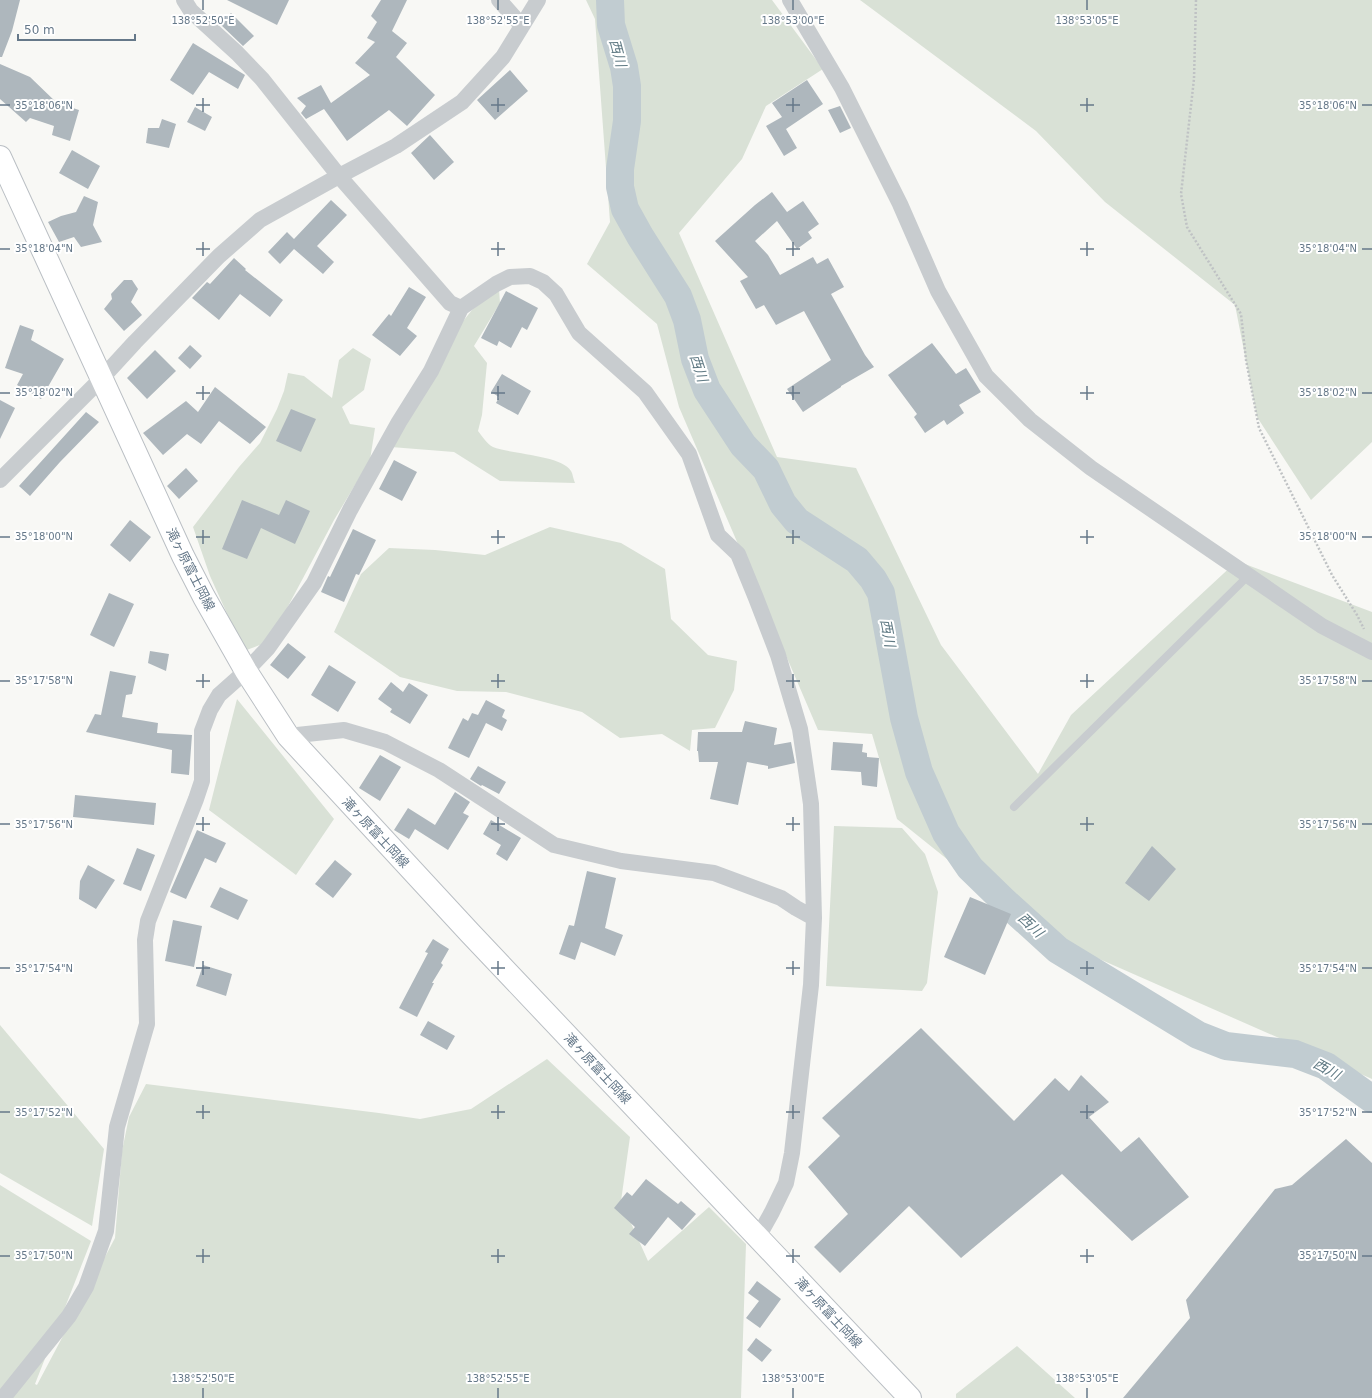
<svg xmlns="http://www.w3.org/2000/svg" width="1372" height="1398" viewBox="0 0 1372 1398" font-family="'DejaVu Sans','Noto Sans JP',sans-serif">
	<rect width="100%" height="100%" fill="#f8f8f5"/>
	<path fill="#d9e1d6" d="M586,0H772L823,69L766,106L742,159L679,233L777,457L856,468L941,645L1038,774L1071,715L1237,561L1372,612V1079L1038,932L897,819L872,734L818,730L679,407L657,324L587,264L610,222L595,19Z
		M860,0H1372V442L1311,500L1257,417L1235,305L1105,202L1036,131Z
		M499,289L500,303L474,346L487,363L482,415L478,431C482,436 487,444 493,447C510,454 562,455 571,471C573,474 573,479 575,483L500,481L454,452L391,447L452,335L472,310Z
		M353,348L371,359L364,390L342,407L350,424L375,428L370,460L334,520L286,610L265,643L244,651L210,576L193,527L239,467L260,443L277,409L284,391L288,373L304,376L332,398L339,360Z
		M550,527L621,543L665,569L671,619L708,655L737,661L734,690L715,728L692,730L690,751L662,734L620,738L582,712L506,692L457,691L400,677L334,632L361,574L389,548L435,550L485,555Z
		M237,699L334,819L296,875L209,810Z
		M834,826L902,828L925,854L938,892L927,983L922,991L826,986Z
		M0,1025L104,1149L92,1226L0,1173Z
		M547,1059L630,1137L621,1201L648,1261L709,1207L746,1244L741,1398H0V1185L91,1241L35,1384L37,1385L115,1238L122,1151L129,1117L146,1084L379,1113L420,1119L471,1109Z
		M1017,1346L1075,1398H956V1394Z"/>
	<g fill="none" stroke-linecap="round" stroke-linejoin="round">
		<path stroke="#c1ccd1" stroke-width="28" d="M610,0L611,25L624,67L627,86V121L620,169V187L625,209L640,236L678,296L687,320L695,359L707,390L743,445L766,469L783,504L797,521L857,560L873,579L881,593L904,718L919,772L946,833L970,868L1005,902L1058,950L1198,1035L1226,1046L1295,1054L1326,1066L1372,1099"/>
	</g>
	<path fill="#aeb7bd" d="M0,0H20L12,31L2,57H0Z
		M227,0H289L277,25Z
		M381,0H407L392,31L407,43L396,57L435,95L407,126L389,110L347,141L324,109L306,119L301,113L306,106L297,98L321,85L331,103L370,75L355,63L375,42L367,38L377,22L371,16Z
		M231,13L254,36L243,46L220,24Z
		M193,43L245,75L238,89L209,72L193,95L170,80Z
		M0,64L30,77L57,103L79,110L70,141L52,135L54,126L30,118L26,122L0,99Z
		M510,70L528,91L495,120L477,100Z
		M807,80L823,104L786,129L797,148L784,156L766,126L782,117L772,103Z
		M840,106L851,128L840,133L828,110Z
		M195,107L212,117L205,131L187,122Z
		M162,119L176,124L169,148L146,143L148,128H159Z
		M430,135L454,162L434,180L411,153Z
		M72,150L100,166L88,189L59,173Z
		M772,192L787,212L803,201L819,224L808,232L812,238L797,249L777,221L755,241L768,255L780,275L813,257L817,264L828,258L844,287L831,294L865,355L874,367L841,386V387L803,412L787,389L831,360L804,311L776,325L764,305L756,309L740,281L748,277L715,241L755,205Z
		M84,196L98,202L93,225L102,242L81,247L74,237L59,242L48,222L61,216L76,212Z
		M331,200L347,215L317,246L334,262L323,274L294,249L280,264L268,252L287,232L294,239Z
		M234,258L246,269L245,270L283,300L270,317L240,294L219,320L192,298L207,282L210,284Z
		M124,280H132L138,289L131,302L142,315L124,331L104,309L112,299L111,294Z
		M409,287L426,297L407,328L417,336L400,356L372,335L389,314L391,316Z
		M506,291L538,308L527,330L522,327L511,348L499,341L497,346L481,338Z
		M20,325L34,330L31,340L64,359L41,399L17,385L23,374L5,368Z
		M932,343L956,374L966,368L981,392L959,405L964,413L947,425L944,420L925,433L914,417L917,414L888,375Z
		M190,345L202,356L190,369L178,358Z
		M155,350L176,371L147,399L127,378Z
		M502,374L531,391L518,415L496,403L499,397L491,392Z
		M215,387L266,427L250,444L219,421L201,444L187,434L163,455L143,433L186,401L198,412Z
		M0,400L15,408L0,439Z
		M291,409L316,419L301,452L276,441Z
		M86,412L99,422L60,462L30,496L19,486Z
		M394,460L417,472L402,501L379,489Z
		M186,468L198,481L179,499L167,486Z
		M242,500L279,515L286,500L310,511L295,544L261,528L247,559L222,549Z
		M130,520L151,537L130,562L110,545Z
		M353,529L376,540L359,575L356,574L344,602L321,592L328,576L330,577Z
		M109,593L134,604L114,647L90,635Z
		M288,643L306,657L288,679L270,665Z
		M150,651L169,654L166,671L148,663Z
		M329,665L356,682L338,712L311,695Z
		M110,671L136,676L132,694L126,695L122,717L158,723L157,733L192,735L189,775L171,773L172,750L86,732L95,714L101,715Z
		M391,682L403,692L409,683L428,695L410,724L390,712L392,709L378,699Z
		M486,700L505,710L502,717L507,720L502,731L486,723L469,758L448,748L463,718L468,721L472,713L478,715Z
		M745,721L777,728L774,745L791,742L795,763L768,769V766L747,762L738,805L710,799L718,762H699L698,751H697L698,732H742Z
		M833,742L863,744L862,752L867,753V757L879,758L877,787L862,785L861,772L831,770Z
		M380,755L401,767L380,801L359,788Z
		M478,766L506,782L499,794L482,785L481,786L470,779Z
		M455,792L470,802L463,813L469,816L448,850L415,829L409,839L394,830L408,808L435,825Z
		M75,795L156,803L154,825L73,817Z
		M491,820L521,838L507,861L496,854L501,845L483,834Z
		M197,830L226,843L216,863L205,858L186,899L170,892Z
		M1152,846L1176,869L1149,901L1125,883Z
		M137,848L155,855L141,891L123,884Z
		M335,860L352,874L333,898L315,884Z
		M88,865L115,880L96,909L79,899L80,881Z
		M587,871L616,878L605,928L623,935L615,956L581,942L575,960L559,954L569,925L574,926Z
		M220,887L248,900L238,920L210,907Z
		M970,897L1011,914L985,975L944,957Z
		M173,920L202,926L194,967L165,961Z
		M433,939L449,949L441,963L443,965L432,983H434L417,1017L399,1008L428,953L425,952Z
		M203,965L232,974L226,996L196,986Z
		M428,1021L455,1036L447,1050L420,1035Z
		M921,1028L1014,1121L1055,1078L1069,1091L1081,1075L1109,1102L1089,1117L1121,1152L1139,1137L1189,1197L1132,1241L1062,1174L961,1258L909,1206L840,1273L814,1247L848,1214L808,1167L840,1136L822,1118Z
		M1346,1139L1372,1163V1398H1123L1190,1318L1186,1300L1275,1189L1292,1185Z
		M646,1179L678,1204L681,1201L696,1214L682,1230L668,1217L645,1246L629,1234L635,1227L614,1208L627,1192L632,1196Z
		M757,1281L781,1299L760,1328L746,1318L759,1301L748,1293Z
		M756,1338L772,1350L762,1362L747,1350Z"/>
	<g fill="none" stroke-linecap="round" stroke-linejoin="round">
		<defs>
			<path id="secondary" d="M0,157L183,556L204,597L246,671L288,736L470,933L910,1398"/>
		</defs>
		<use href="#secondary" stroke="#babfc4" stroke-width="24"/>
		<path stroke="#bfc2c4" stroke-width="2.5" stroke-dasharray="2 2" stroke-linecap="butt" d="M1196,0L1194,79L1181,194L1187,227L1241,314L1246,360L1259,428L1332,575L1357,615L1364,629"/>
		<path stroke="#c8cccf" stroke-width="8" d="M1014,807L1248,576"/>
		<path stroke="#c8cccf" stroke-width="16" d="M184,0L191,11L237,53L262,79L339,176L450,303L461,308L496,284L510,277L530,276L543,282L556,294L579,333L645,392L689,454L718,535L738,554L756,598L778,655L800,729L811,804L814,918L811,985L792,1153L786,1183L772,1212L758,1237
			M499,0L522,26
			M790,0L842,88L900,204L938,291L986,376L1030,420L1091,468L1322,626L1372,652
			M0,480L101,379L135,342L219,256L260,220L339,176L396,146L462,102L503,57L538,0
			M288,736L344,730L385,742L439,770L554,845L621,861L714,873L781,898L796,908L814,918
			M3,1398L69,1316L86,1287L106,1231L117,1127L147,1024L145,940L148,921L196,799L202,781V731L210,710L219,695L246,671L268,648L314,583L350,510L399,422L431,371L461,308"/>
		<use href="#secondary" stroke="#fff" stroke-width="22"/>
	</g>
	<path fill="none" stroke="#657889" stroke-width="1.5" d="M203,0V10M498,0V10M793,0V10M1087,0V10M203,98V112M498,98V112M793,98V112M1087,98V112M0,105H10M196,105H210M491,105H505M786,105H800M1080,105H1094M1362,105H1372M203,242V256M498,242V256M793,242V256M1087,242V256M0,249H10M196,249H210M491,249H505M786,249H800M1080,249H1094M1362,249H1372M203,386V400M498,386V400M793,386V400M1087,386V400M0,393H10M196,393H210M491,393H505M786,393H800M1080,393H1094M1362,393H1372M203,530V544M498,530V544M793,530V544M1087,530V544M0,537H10M196,537H210M491,537H505M786,537H800M1080,537H1094M1362,537H1372M203,674V688M498,674V688M793,674V688M1087,674V688M0,681H10M196,681H210M491,681H505M786,681H800M1080,681H1094M1362,681H1372M203,817V831M498,817V831M793,817V831M1087,817V831M0,824H10M196,824H210M491,824H505M786,824H800M1080,824H1094M1362,824H1372M203,961V975M498,961V975M793,961V975M1087,961V975M0,968H10M196,968H210M491,968H505M786,968H800M1080,968H1094M1362,968H1372M203,1105V1119M498,1105V1119M793,1105V1119M1087,1105V1119M0,1112H10M196,1112H210M491,1112H505M786,1112H800M1080,1112H1094M1362,1112H1372M203,1249V1263M498,1249V1263M793,1249V1263M1087,1249V1263M0,1256H10M196,1256H210M491,1256H505M786,1256H800M1080,1256H1094M1362,1256H1372M203,1388V1398M498,1388V1398M793,1388V1398M1087,1388V1398"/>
	<g text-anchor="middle" stroke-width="4" stroke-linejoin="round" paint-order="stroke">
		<g font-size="13" fill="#657889" stroke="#fff">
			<text transform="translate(191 569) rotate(63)" y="5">滝ヶ原富士岡線</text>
			<text transform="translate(376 832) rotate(47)" y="5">滝ヶ原富士岡線</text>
			<text transform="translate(598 1068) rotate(47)" y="5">滝ヶ原富士岡線</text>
			<text transform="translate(829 1312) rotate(47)" y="5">滝ヶ原富士岡線</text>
		</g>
		<g font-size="14" font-style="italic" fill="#607a84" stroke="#fff">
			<text transform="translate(618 53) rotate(75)" y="5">西川</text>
			<text transform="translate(699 368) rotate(72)" y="5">西川</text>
			<text transform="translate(888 633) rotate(79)" y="5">西川</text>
			<text transform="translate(1031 925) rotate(43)" y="5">西川</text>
			<text transform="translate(1327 1069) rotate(29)" y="5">西川</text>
		</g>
	</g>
	<g font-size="10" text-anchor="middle" fill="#657889" stroke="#fff" stroke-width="4" stroke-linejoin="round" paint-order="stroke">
		<text x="203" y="24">138°52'50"E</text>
		<text x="498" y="24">138°52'55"E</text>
		<text x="793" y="24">138°53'00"E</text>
		<text x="1087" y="24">138°53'05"E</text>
		<text x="44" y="109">35°18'06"N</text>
		<text x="1328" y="109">35°18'06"N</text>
		<text x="44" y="252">35°18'04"N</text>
		<text x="1328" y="252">35°18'04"N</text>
		<text x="44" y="396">35°18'02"N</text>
		<text x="1328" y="396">35°18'02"N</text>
		<text x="44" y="540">35°18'00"N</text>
		<text x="1328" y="540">35°18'00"N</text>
		<text x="44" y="684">35°17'58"N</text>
		<text x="1328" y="684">35°17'58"N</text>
		<text x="44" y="828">35°17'56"N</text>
		<text x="1328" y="828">35°17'56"N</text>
		<text x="44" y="972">35°17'54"N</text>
		<text x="1328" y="972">35°17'54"N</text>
		<text x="44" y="1116">35°17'52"N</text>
		<text x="1328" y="1116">35°17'52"N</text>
		<text x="44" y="1259">35°17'50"N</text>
		<text x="1328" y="1259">35°17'50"N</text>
		<text x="203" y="1382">138°52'50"E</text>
		<text x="498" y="1382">138°52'55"E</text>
		<text x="793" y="1382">138°53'00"E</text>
		<text x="1087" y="1382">138°53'05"E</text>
	</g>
	<path d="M18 34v6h117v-6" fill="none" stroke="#657889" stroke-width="2"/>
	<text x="24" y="34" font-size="12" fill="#657889" stroke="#ffffff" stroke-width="3" paint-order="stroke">50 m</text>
</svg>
